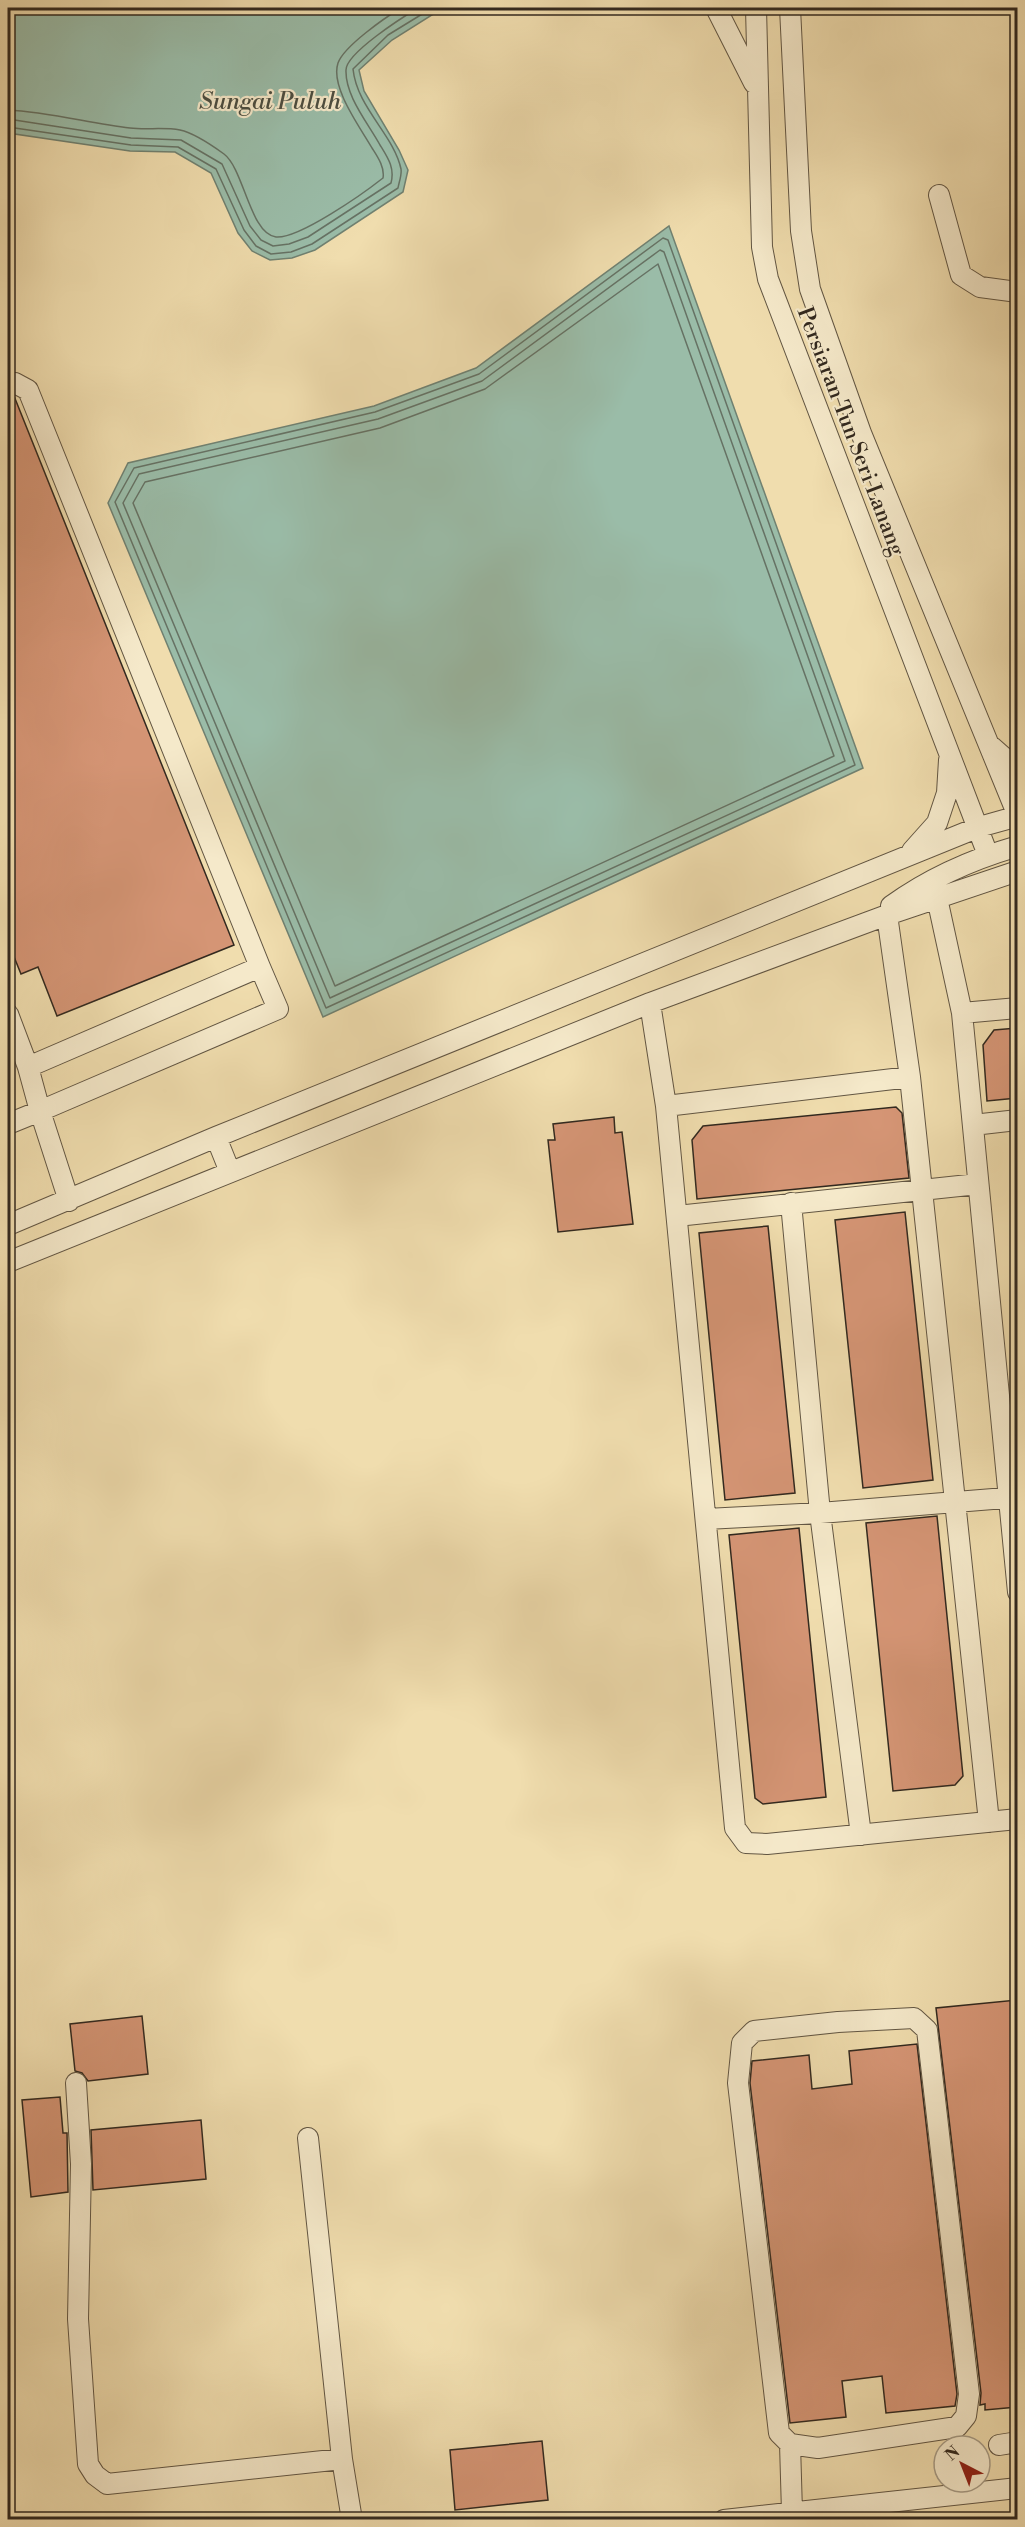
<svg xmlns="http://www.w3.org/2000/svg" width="1025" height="2527" viewBox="0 0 1025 2527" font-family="'Libre Bodoni',serif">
	<rect width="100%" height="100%" fill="#f0ddae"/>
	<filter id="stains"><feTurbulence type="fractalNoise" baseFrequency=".00333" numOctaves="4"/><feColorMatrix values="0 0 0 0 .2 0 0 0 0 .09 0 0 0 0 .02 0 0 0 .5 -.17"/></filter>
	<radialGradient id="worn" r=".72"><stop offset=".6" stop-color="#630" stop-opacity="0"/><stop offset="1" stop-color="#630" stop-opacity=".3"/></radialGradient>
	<path fill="#9abca8" stroke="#708171" stroke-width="1.5" d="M8,8H443L392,40L359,70L364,91L399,150L408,170L403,192L315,250L292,258L270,260L252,251L238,233L211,173L175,152L130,151L8,133Z
		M669,226L863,768L323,1017L108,503L128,463L374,406L476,368Z"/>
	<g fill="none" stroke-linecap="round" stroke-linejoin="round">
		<path stroke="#667264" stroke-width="1.5" d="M8,110C48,112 89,123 130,128C146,130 164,127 180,130C194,133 213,146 224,154C244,169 250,234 276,237C299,239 364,193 383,178C385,167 377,156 372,148C360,127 330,87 338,63C344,46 386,17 401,8
			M8,119L131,138L181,140L222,164L250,226L261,240L273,246L289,244L308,237L391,183C395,168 388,158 380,145C368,123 345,96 346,70C346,53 403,17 418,8
			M8,127L131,145L178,147L216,169L244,230L256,246L271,254L291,252L312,244L398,188C399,182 402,175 401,169C394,135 357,108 353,69L388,35L432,8
			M663,238L668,240L855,765L326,1008L115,502L134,468L375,412L479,374Z
			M660,250L664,252L845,761L330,998L123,503L139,474L378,419L482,381Z
			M658,264L834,756L335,986L133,503L145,482L380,428L485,389Z"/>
	</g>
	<path fill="#d59575" stroke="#32291f" stroke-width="1.5" d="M14,396L234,945L57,1016L38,967L21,974L8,942V397Z
		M1017,1028V1098L987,1101L983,1045L994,1030Z
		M896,1107L902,1113L909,1178L697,1199L692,1140L703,1126Z
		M614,1117L615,1133L622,1132L633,1224L558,1232L548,1140H555L553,1124Z
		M905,1212L933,1480L863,1488L835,1220Z
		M768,1226L795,1493L725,1500L699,1233Z
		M937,1516L963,1776L955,1785L893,1791L866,1523Z
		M799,1528L826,1797L763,1804L755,1798L729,1535Z
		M1017,2000V2407L985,2410V2404L980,2405L981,2393L936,2008Z
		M142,2016L148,2074L88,2081L82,2073L75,2071L70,2024Z
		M917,2044L957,2394L955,2406L886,2413L882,2376L842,2381L846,2417L790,2423L750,2083L752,2061L809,2055L812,2089L852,2084L849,2051Z
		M60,2097L63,2133H67L68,2192L31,2197L22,2100Z
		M201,2120L206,2179L93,2190L91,2130Z
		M542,2441L548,2500L455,2510L450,2450Z"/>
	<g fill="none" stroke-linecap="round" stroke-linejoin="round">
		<defs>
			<path id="minor" d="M716,8L754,83
				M756,8L762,247L768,279L988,855
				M790,8L801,231L810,289L861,433L1018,816
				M939,195L961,275L980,287L1018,292
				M8,385L15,383L28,390L260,967
				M992,747L1018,770
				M912,851L937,823L947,793L949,760
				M937,898L962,1013L1018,1592
				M891,906C928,879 973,859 1018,846
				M887,915L910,1077L989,1822
				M650,1003L666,1106L735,1828L746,1843L767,1844L1018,1819
				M962,1013L1018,1008
				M8,1014L28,1067L40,1111L8,1124
				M28,1067L260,967L278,1009L40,1111L69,1201
				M666,1106L910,1077
				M973,1125L1018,1120
				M216,1137L230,1172
				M791,1203L820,1513L861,1835
				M677,1216L978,1184
				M8,1225L216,1137L979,827L1018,816
				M8,1262L650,1003L887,915L1018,871
				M706,1519L820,1513L1018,1497
				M76,2083L81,2164L78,2319L88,2464L95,2475L107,2484L342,2459
				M308,2138L342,2459L352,2520
				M790,2444L818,2448L957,2427L966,2416L969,2394L927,2030L914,2018L838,2022L754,2031L742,2043L738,2083L779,2433L790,2444L792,2512
				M999,2445L1018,2442
				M724,2520L1018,2488"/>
		</defs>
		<use href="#minor" stroke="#625643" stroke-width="22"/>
		<use href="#minor" stroke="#f5e9ca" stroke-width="20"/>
	</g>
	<g text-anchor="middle" stroke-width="4.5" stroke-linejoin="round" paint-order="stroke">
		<g font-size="22" fill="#32291f" stroke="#f5e9ca">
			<text transform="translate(852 431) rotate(69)" y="8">Persiaran Tun Seri Lanang</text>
		</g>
		<g font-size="24" font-style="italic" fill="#4c4e41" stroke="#f5e9ca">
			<text x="270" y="109">Sungai Puluh</text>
		</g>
	</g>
	<rect width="1025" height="2527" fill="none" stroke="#f0ddae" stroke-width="30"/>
	<rect x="9" y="9" width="1007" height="2509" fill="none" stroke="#32291f" stroke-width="3"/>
	<rect x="15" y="15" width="995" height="2497" fill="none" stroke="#32291f" stroke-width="1.5"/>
	<g transform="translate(962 2464) rotate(318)"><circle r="28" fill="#f5e9ca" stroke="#a79c86" stroke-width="1.5"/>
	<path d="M0-4.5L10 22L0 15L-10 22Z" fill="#8f2418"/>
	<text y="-9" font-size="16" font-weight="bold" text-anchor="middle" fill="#32291f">N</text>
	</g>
	<rect width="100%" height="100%" filter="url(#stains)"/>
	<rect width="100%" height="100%" fill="url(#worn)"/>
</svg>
